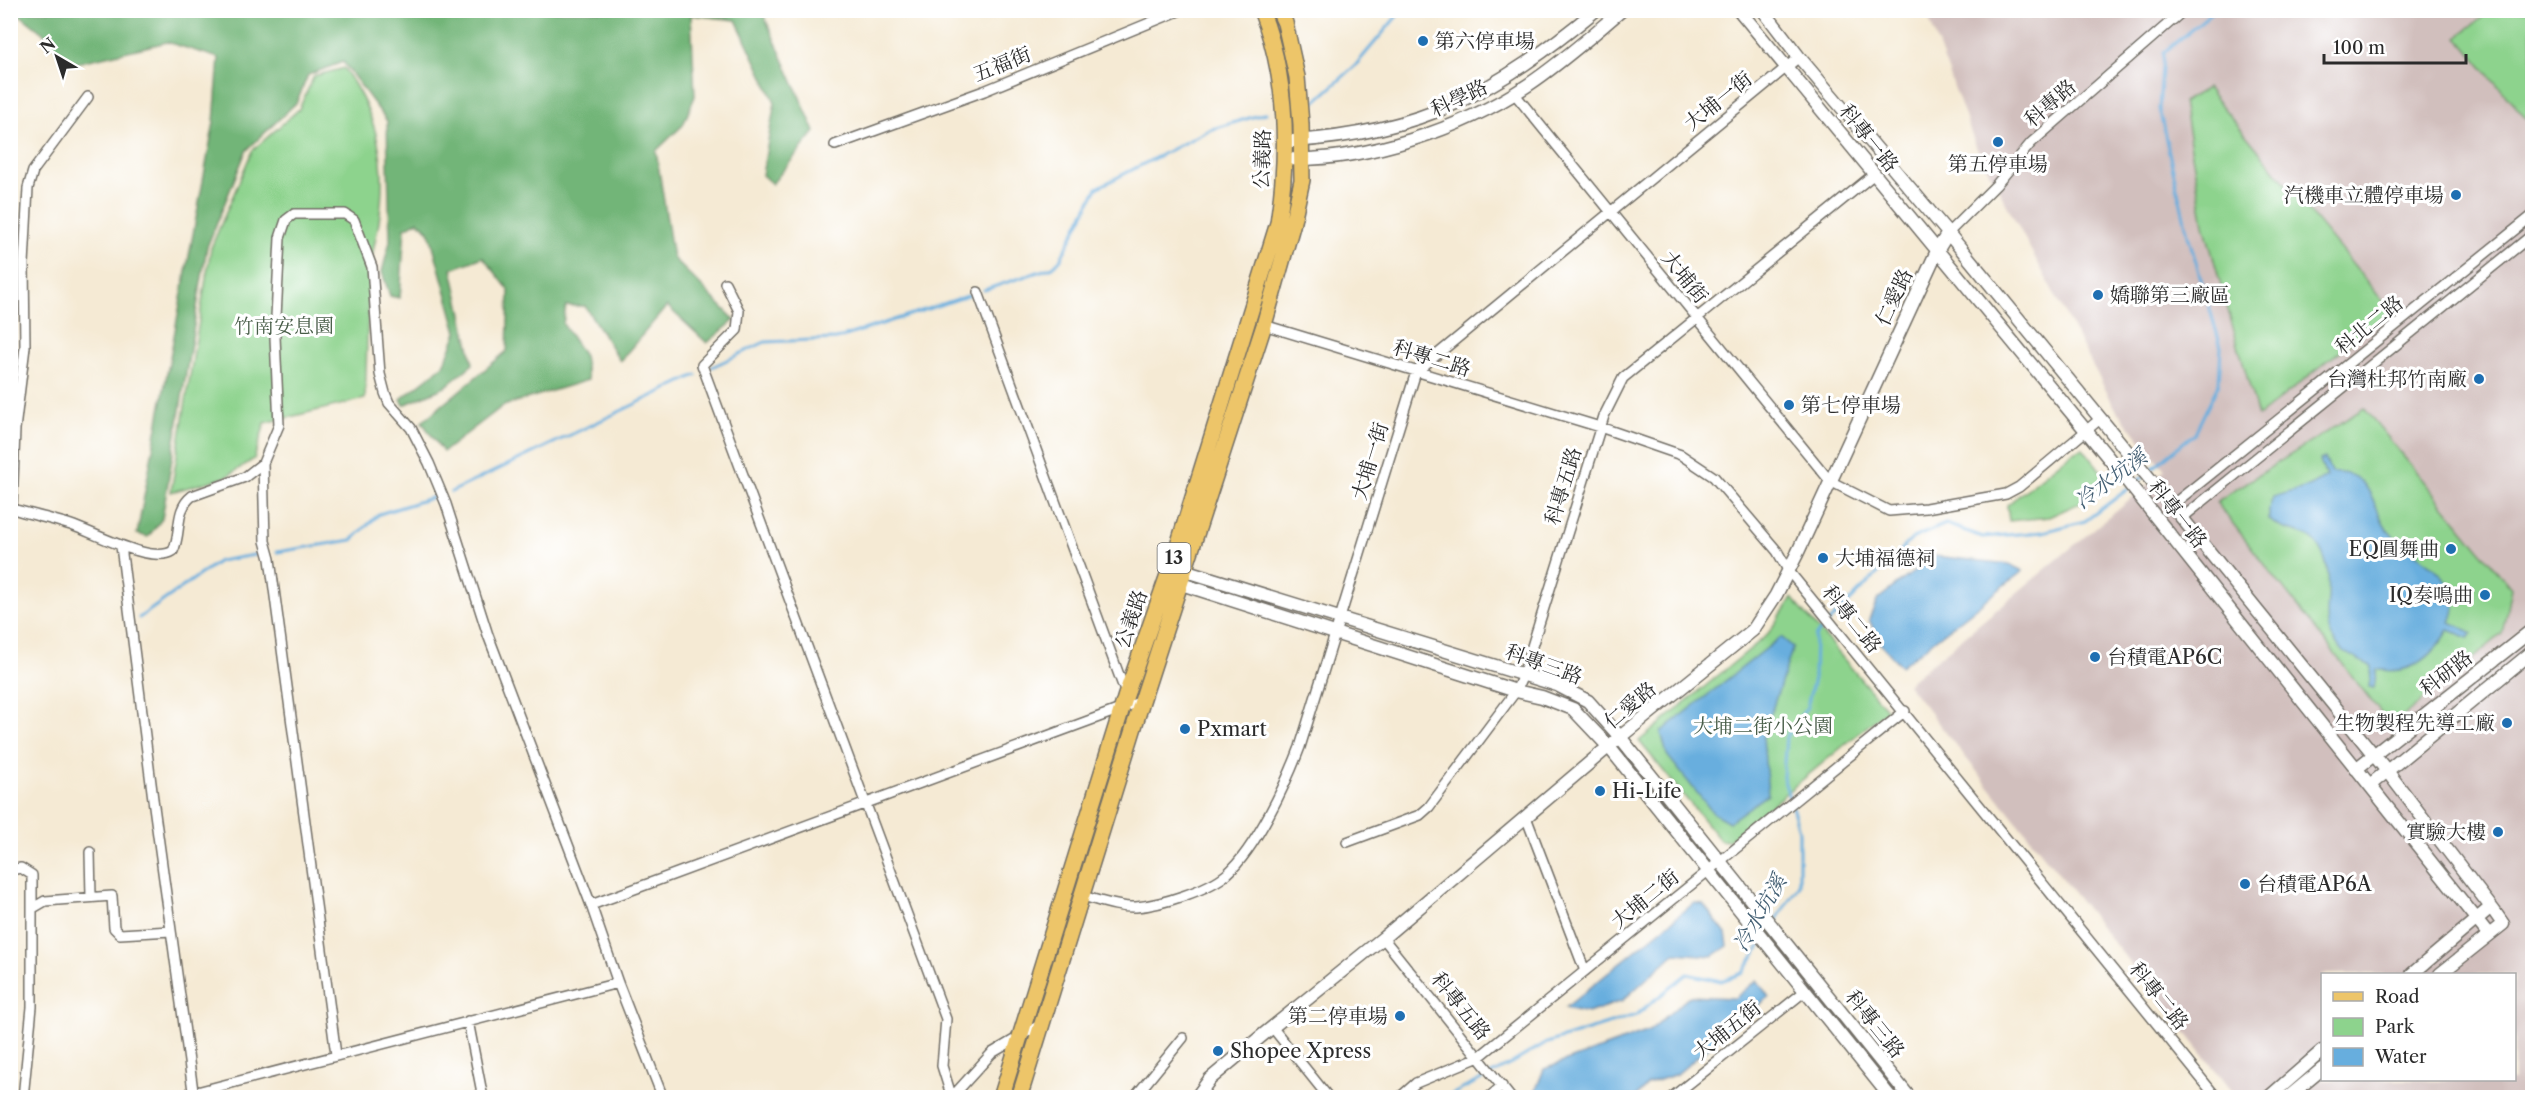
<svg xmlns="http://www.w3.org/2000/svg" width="2543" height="1108" viewBox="0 0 2543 1108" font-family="'Libre Caslon Text','Noto Serif TC',serif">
	<rect width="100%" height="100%" fill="#fff"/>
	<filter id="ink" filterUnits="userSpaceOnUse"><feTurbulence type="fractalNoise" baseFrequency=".0167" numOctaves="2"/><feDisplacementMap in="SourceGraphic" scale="12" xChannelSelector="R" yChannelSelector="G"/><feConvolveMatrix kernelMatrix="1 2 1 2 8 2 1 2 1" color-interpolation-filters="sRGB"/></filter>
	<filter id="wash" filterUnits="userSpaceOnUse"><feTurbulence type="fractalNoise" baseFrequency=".008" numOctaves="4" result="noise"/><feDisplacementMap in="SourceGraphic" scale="24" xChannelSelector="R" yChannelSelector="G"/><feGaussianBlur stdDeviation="1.35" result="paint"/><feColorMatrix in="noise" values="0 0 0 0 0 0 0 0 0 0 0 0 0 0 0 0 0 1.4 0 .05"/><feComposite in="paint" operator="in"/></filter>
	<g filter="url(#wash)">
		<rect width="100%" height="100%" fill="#f5ead4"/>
		<path fill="#d1bfbd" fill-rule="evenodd" d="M1926,11H2532V1097H2237L1907,684L2165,470L2117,411L1977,149ZM2322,974H2514V1080H2322Z"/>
		<path fill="#8dd38d" stroke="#5c7f5c" stroke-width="1.5" d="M2492,10L2529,11L2532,15V126L2457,37Z
			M344,68C378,117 388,161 379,221C377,236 372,251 371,266C367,310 367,355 365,399L265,423L254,459L226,477L171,492L211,248L252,151L299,109L314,76Z
			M2207,88L2391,311L2258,416L2204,225L2183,102Z
			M2364,408L2511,588L2502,634L2391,726L2216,502Z
			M2083,448L2108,480L2086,500L2049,517L2009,521L2007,505L2073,452Z
			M1792,598L1887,710L1728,841L1720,840L1639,741L1767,635Z"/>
		<path fill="#72b578" stroke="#4e7052" stroke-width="1.5" d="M15,11H762L815,132L772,184L762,175L775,102L736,20L691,15L695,96L683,125L656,151L673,258L735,320L707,343L667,306L620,361L585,306H566L563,324L584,356L588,380L503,406L443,452L422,422L507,351L509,290L483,257L452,269L473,364L445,387L404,405L401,399L444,365L457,332L429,231L418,221L405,228L400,298L390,296L382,272L390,241L387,121L343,62L308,75L297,102L246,151L207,247L162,519L148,537L137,534L214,122L219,58L167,42L68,65L48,37Z"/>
		<path fill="#67aede" stroke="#496c84" stroke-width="1.5" d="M2325,458L2331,473C2377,470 2370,511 2391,534C2415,559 2471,578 2450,622L2473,633L2469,638L2449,630C2433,657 2410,677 2377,669L2374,688L2369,687L2372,666C2294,637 2348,595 2319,547C2308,528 2283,535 2269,519V509L2273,497L2311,486L2326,477L2320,460Z
			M1934,556L2009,564L2023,571L1901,666L1879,642L1869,619L1878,599Z
			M1781,637L1793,647L1763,737L1768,794L1729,822L1713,813L1667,755L1661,732Z
			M1694,903L1703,904L1726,934L1728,946L1713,956L1675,953L1622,1001L1588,1013L1565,1008Z
			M1757,980L1769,997L1677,1074L1648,1084L1636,1097H1533L1544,1069L1649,1031L1690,996L1735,998Z"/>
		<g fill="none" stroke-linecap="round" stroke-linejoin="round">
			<path stroke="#67aede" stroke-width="3" d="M1315,102L1355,66L1402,10
				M984,290L1053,267L1060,260L1097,188L1209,130L1266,113
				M712,367L765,342L836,339L970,295
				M2149,471L2195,433L2219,383L2221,347L2188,235L2159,109L2163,53L2215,10
				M2133,485L2144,476
				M451,492L696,375
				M277,552L352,540L379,514L434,497
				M139,618L219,561L260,554
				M1773,925L1799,885V830L1783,777L1786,737L1807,707L1814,678L1815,636L1913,538L1946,524L1983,537L2043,532L2085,521L2128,489
				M1445,1098L1509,1065L1544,1044L1636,1015L1687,974L1721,981L1743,973L1762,943"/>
		</g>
	</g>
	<g filter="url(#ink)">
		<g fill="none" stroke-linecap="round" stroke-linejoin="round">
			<defs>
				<path id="minor" d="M1514,93L1830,481L1889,511L1926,508L2006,494L2019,487L2100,419
					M88,97L33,171L28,188L24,264L25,347L15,429L12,509C31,514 52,519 71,525C93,532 152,565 173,551C182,533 174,510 192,496L245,477L263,463L279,425L275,337L280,238L286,220L294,214H345L354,220L372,267L380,374L385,393L389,403L411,428L429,463L446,504L488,635L591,905L618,983L663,1098
					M835,145L984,91L1181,10
					M1948,233L1996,185L2031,143L2184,10
					M725,283L739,311L737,330L702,365L946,1019L942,1066L952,1098
					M978,292L1126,694
					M1264,325L1600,427L1681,455L1714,477L1777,551L1788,570L2217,1098
					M263,463L265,541L270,559L336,1055
					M2171,506L2532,216
					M2182,518L2532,235
					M121,546L153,799L194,1098
					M1526,817L1585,971
					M1347,842L1420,815L1429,807L1516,691L1523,675L1604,416L1623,378L1873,175
					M90,852L91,897
					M10,870L21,868L32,875V1007L23,1098
					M1082,896C1098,900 1119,908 1136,907C1161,905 1208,890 1227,874C1256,848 1286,784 1300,747L1416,372L1799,57
					M591,905L1142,701
					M33,908L45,901L112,896L114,928L120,934L171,931
					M1383,938L1511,1098
					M468,1021L483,1098
					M1272,1027L1329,1098
					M193,1093L618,983
					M951,1098L992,1053L1041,1024
					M1134,1098L1183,1038
					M1399,1098L1416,1083L1479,1057L1905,711
					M1488,1098L1502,1086
					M1671,1098L1805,991"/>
				<path id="tertiary" d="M1739,10L2116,467L2489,935
					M1763,10L1799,57L1948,233L2182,518L2387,771L2494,911L2503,924L2440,974
					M1293,141C1422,133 1498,91 1596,10
					M1285,159C1365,162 1462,129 1528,85C1561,63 1591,36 1622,10
					M1177,568L1557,685L1588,701L1620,737L1910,1098
					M1172,581L1516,691L1542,697L1573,709L1609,747L1891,1098
					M2356,769L2532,630
					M2370,785L2532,652
					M2412,974L2491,907
					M1196,1098L1210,1079L1264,1034L1383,938L1620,737L1753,630L1776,595L1797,554L1937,251L1948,233
					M2268,1098L2322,1051
					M2287,1098L2322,1069"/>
				<path id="primary" d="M1001,1098L1126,695L1177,549L1278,223C1289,151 1288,78 1261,10
					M1019,1098L1142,701L1264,325L1292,226L1302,180L1301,124L1297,77L1285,23L1279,10"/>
			</defs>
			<use href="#minor" stroke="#726e66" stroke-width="12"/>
			<use href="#tertiary" stroke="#726e66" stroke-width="15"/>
			<use href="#primary" stroke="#726e66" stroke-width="18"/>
			<use href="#minor" stroke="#fff" stroke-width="9"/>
			<use href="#tertiary" stroke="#fff" stroke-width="12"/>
			<use href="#primary" stroke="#edc569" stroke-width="15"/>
		</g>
	</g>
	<g fill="#1f6fb2" stroke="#fff" stroke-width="2">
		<circle cx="1423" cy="41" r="6"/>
		<circle cx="1998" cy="142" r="6"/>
		<circle cx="2456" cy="195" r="6"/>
		<circle cx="2098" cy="295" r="6"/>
		<circle cx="2479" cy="379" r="6"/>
		<circle cx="1789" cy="405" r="6"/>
		<circle cx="2451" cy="549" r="6"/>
		<circle cx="1823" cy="558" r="6"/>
		<circle cx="2485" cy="595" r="6"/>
		<circle cx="2095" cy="657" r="6"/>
		<circle cx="2507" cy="723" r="6"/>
		<circle cx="1185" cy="729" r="6"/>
		<circle cx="1600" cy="791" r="6"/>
		<circle cx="2498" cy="832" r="6"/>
		<circle cx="2245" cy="884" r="6"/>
		<circle cx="1400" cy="1016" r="6"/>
		<circle cx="1218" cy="1051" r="6"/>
	</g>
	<g text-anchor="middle" stroke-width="6" stroke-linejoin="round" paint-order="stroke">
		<rect fill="#fff" stroke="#6b6b6b" stroke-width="1.5" x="1157.5" y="543" width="33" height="30" rx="4.5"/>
		<g font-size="18" font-weight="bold" fill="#2b2b2b">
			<text x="1174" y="564">13</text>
		</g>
		<g font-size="20" fill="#2b2b2b" stroke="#fff" text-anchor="start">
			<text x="1435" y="48">第六停車場</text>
			<text x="1998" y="171" text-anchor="middle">第五停車場</text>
			<text x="2444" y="202" text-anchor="end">汽機車立體停車場</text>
			<text x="2110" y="302">嬌聯第三廠區</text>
			<text x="2467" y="386" text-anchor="end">台灣杜邦竹南廠</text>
			<text x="1801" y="412">第七停車場</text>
			<text x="2439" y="556" text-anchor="end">EQ圓舞曲</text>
			<text x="1835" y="565">大埔福德祠</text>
			<text x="2473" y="602" text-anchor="end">IQ奏鳴曲</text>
			<text x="2107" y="664">台積電AP6C</text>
			<text x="2495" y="730" text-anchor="end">生物製程先導工廠</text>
			<text x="1197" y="736">Pxmart</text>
			<text x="1612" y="798">Hi-Life</text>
			<text x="2486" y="839" text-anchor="end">實驗大樓</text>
			<text x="2257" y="891">台積電AP6A</text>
			<text x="1388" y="1023" text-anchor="end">第二停車場</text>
			<text x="1230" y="1058">Shopee Xpress</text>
		</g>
		<g font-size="20" fill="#2b2b2b" stroke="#fff">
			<text transform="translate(1002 64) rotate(-22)" y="7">五福街</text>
			<text transform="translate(1459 98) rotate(-25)" y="7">科學路</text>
			<text transform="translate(1718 101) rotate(-39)" y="7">大埔一街</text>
			<text transform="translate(2050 103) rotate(-41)" y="7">科專路</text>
			<text transform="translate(1869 138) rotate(51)" y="7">科專一路</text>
			<text transform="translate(1262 159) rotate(-88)" y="7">公義路</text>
			<text transform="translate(1685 277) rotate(51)" y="7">大埔街</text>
			<text transform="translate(1894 297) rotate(-65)" y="7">仁愛路</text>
			<text transform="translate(2369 325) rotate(-39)" y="7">科北二路</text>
			<text transform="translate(1432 358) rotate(17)" y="7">科專二路</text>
			<text transform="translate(1370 461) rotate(-73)" y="7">大埔一街</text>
			<text transform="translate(1563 486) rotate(-73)" y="7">科專五路</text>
			<text transform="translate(2178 514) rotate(52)" y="7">科專一路</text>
			<text transform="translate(1131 619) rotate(-71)" y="7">公義路</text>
			<text transform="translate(1852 619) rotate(51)" y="7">科專二路</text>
			<text transform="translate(1544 664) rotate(20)" y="7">科專三路</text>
			<text transform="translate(2446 673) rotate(-38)" y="7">科研路</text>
			<text transform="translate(1630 705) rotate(-40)" y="7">仁愛路</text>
			<text transform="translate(1645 899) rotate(-39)" y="7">大埔二街</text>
			<text transform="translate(2159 996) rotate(51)" y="7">科專二路</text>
			<text transform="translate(1461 1006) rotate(51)" y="7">科專五路</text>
			<text transform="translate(1875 1024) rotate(51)" y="7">科專三路</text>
			<text transform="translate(1727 1030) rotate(-39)" y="7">大埔五街</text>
		</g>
		<g font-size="20" fill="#485d48" stroke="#fff">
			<text x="284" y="333">竹南安息園</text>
			<text x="1763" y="733">大埔二街小公園</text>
		</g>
		<g font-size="21" font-style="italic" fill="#435f73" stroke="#fff">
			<text transform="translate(2111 479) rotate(-37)" y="7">冷水坑溪</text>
			<text transform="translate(1760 913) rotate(-60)" y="7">冷水坑溪</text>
		</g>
	</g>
	<rect width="2543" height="1108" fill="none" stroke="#fff" stroke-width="36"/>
	<rect x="2321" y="973" width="195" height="108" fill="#ffffff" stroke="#aaaaaa" stroke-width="1.5"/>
	<rect x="2333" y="992" width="30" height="9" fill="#edc569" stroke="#aaaaaa" stroke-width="1.5"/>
	<text x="2375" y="1003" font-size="18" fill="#2b2b2b">Road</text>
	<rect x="2333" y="1018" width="30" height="18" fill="#8dd38d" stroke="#aaaaaa" stroke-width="1.5"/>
	<text x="2375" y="1033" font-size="18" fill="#2b2b2b">Park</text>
	<rect x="2333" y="1048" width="30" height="18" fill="#67aede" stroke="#aaaaaa" stroke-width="1.5"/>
	<text x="2375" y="1063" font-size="18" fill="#2b2b2b">Water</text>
	<g transform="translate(57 57) rotate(321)" stroke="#ffffff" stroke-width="4.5" paint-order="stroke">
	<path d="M0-4.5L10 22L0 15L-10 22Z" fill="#2b2b2b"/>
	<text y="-9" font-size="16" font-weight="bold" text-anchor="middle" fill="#2b2b2b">N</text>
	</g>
	<path d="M2324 54v9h142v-9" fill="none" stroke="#2b2b2b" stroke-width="3"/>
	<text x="2333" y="54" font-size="18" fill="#2b2b2b" stroke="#ffffff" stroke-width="4.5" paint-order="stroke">100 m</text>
</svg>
